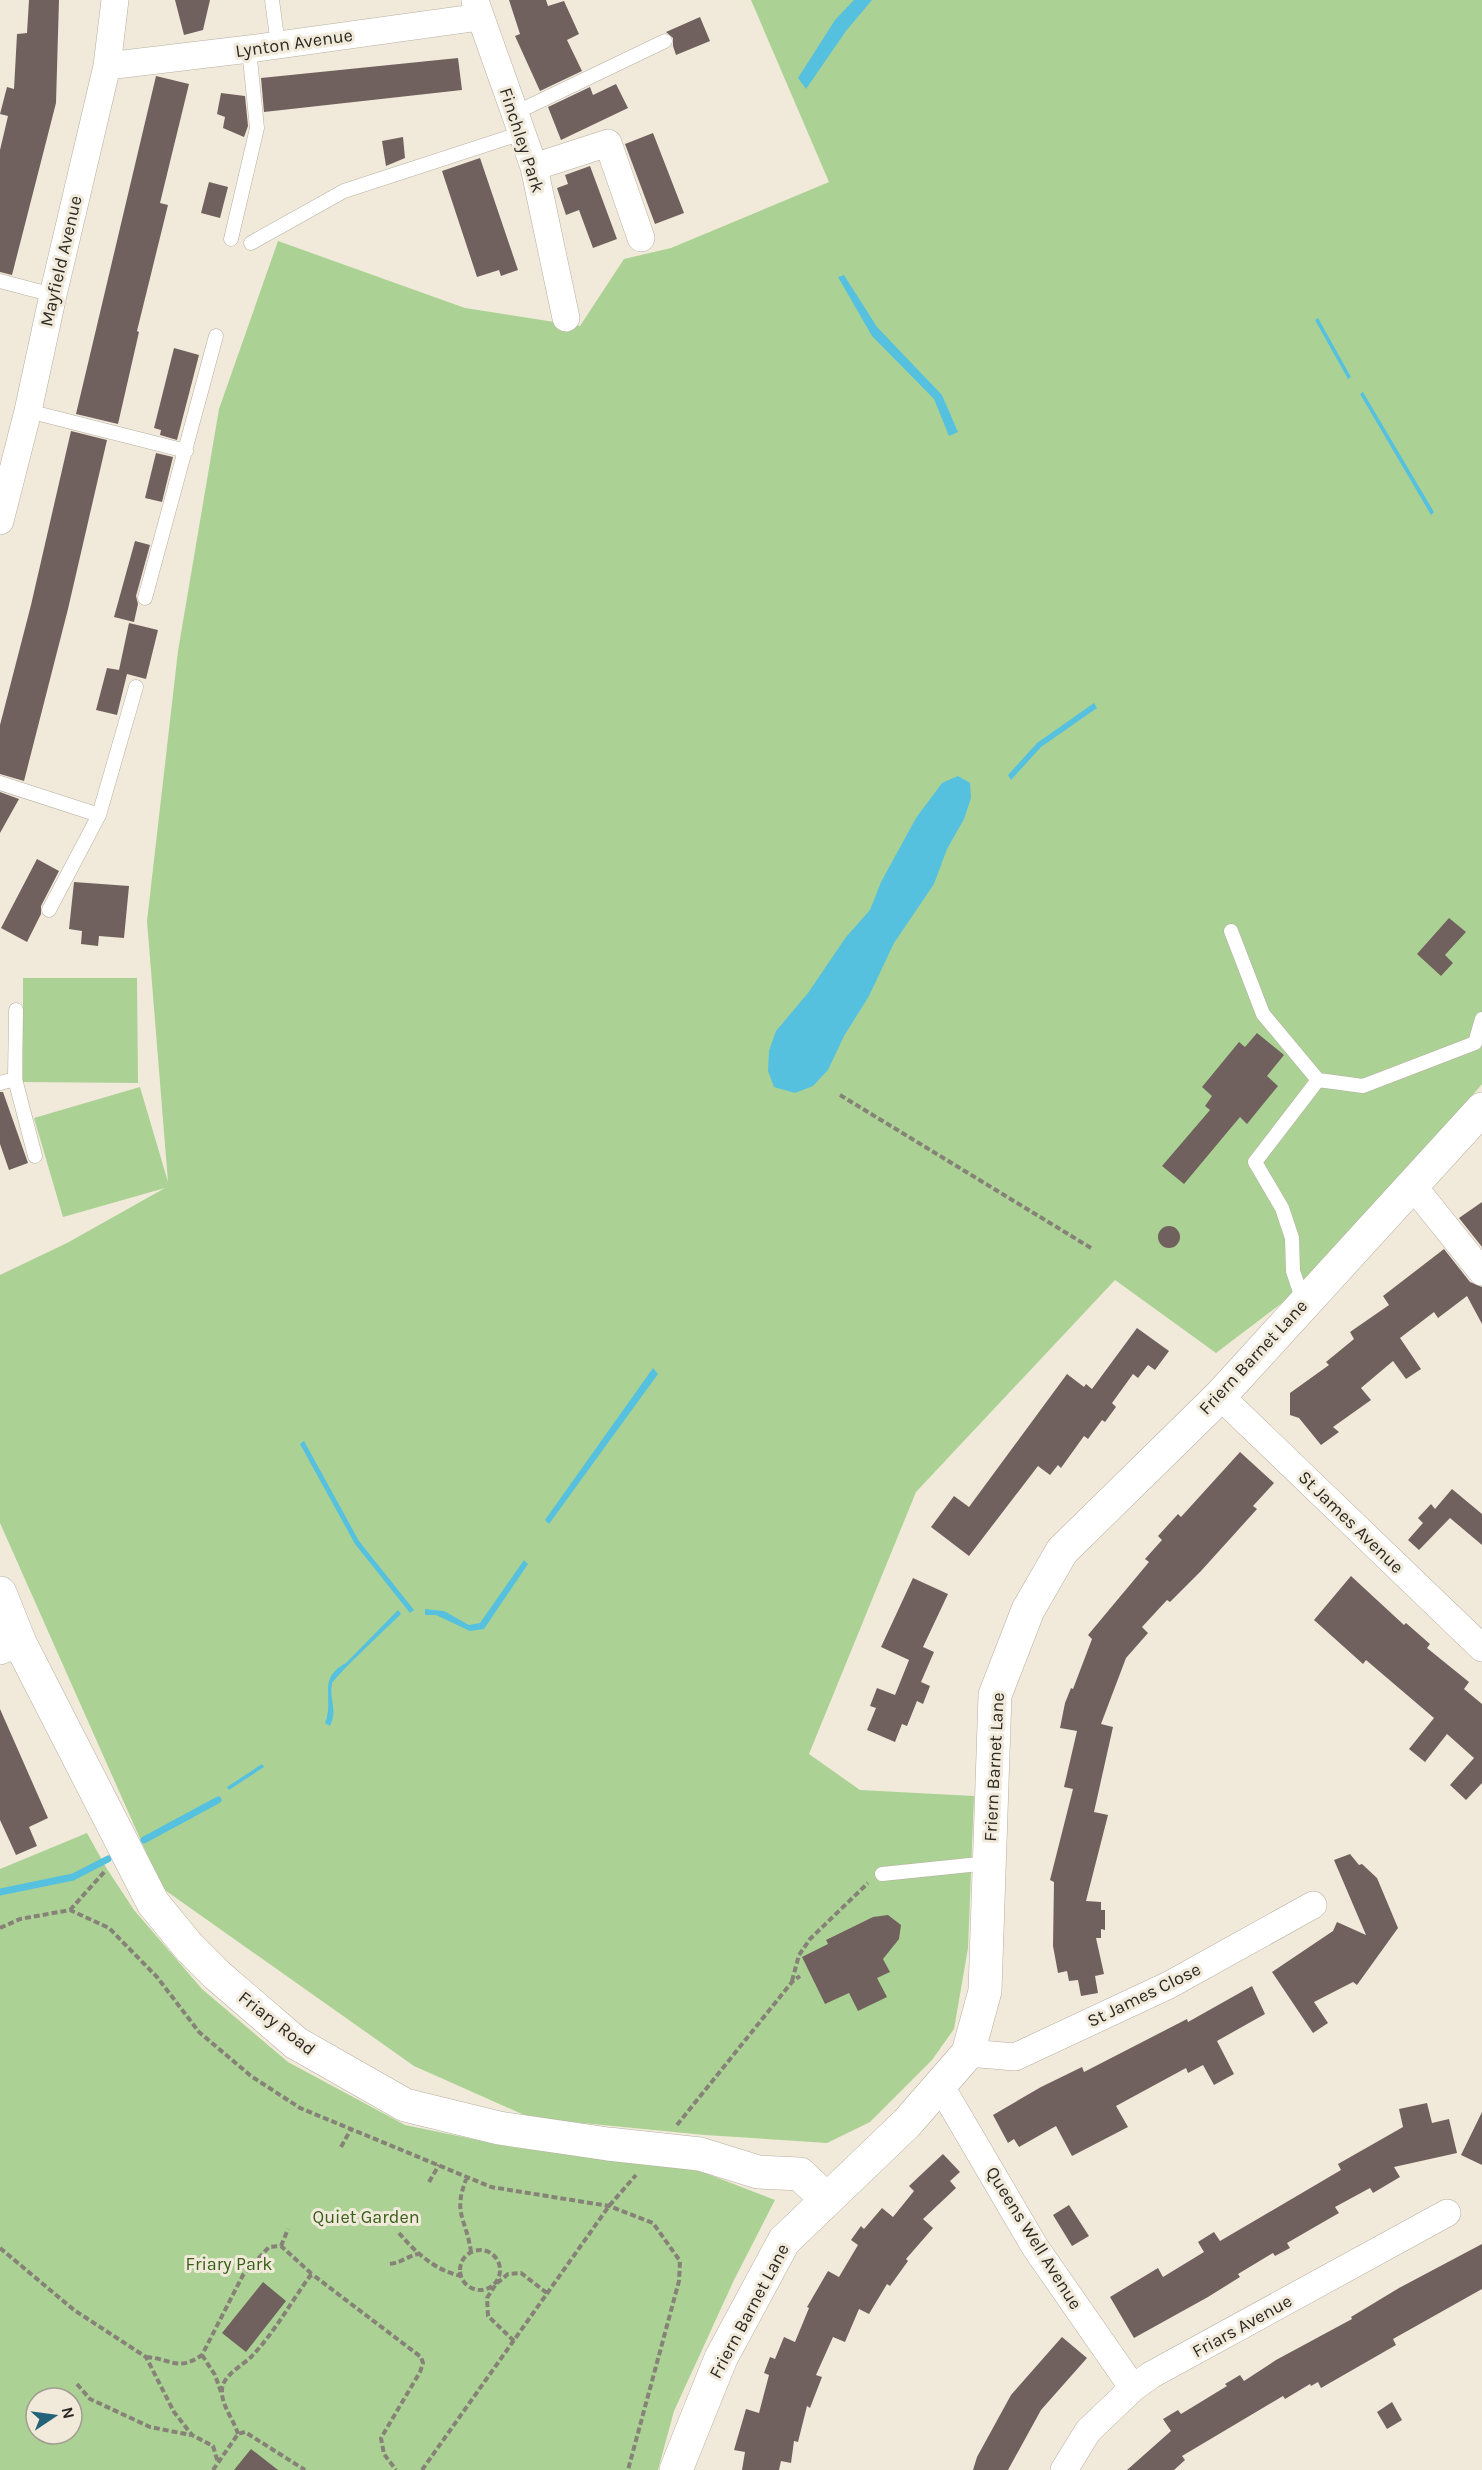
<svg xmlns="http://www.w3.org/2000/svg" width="1482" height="2470" viewBox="0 0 1482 2470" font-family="Karla,sans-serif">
	<rect width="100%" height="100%" fill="#f1eada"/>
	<path fill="#abd294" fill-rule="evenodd" d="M751,0H1482V1084L1319,1275L1216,1353L1115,1280L916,1492L809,1754L860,1790L974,1796L968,1948L954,2029L932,2060L870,2122L827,2143L705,2135L531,2118L414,2066L162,1888L0,1523V1275L67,1243L165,1188L63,1217L34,1118L140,1087L168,1182L147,921L178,651L219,409L278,241L465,308L580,326L624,259L671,248L829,182Z
		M23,978H137L138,1083L23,1082Z
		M87,1833L107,1869L134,1910L202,1989L288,2062L405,2125L511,2147L700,2171L775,2200L734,2280L674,2411L658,2470H0V1869ZM36,2398H72V2434H36Z"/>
	<path fill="#56c0df" d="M854,0H872L846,31L806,89L798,78L835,20Z
		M844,275L877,327L942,395L958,432L949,436L934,399L872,336L838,277Z
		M1318,318L1351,377L1348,379L1315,320Z
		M1363,392L1434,512L1431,515L1360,394Z
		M1094,703L1097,708L1041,747L1011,780L1008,775L1037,743Z
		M958,776L970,783L971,798L964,819L947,849L934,884L894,943L869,996L844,1036L828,1070L813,1086L795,1093L774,1087L768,1071L769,1051L776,1031L808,993L846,937L870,910L881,882L916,818L942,783Z
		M653,1368L658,1374L549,1524L545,1520Z
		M304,1441L359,1541L414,1610L410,1613L355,1544L300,1444Z
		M524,1560L528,1564L484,1629L470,1631L436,1615H425V1609L444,1611L469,1625L480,1623Z
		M398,1610L401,1614C391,1624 333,1678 332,1684C329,1700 338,1709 330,1726L325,1723C335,1698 316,1679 346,1663Z
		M262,1764L264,1767L229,1790L227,1787Z"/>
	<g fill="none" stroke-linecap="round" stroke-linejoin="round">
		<path stroke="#56c0df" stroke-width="7" d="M144,1840L218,1800
			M0,1892L73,1877L108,1859"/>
	</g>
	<path fill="#71615e" d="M29,0H59L56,103L12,275L0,272V150L8,116L0,114L7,87L14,89L17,34L27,33Z
		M175,0H210L203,30L184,35Z
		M509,0H546L548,6L564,1L579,34L567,40L582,71L540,91L515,36L520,34Z
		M700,17L710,41L676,55L673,46V38L666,32Z
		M458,58L462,90L264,112L261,78Z
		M156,76L189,84L160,203L168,205L137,331L139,332L118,424L76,414Z
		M616,84L628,108L561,140L548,107L590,87L593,95Z
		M221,93L245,96L248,126L244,137L223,128L225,117L217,114Z
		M653,133L684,213L655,224L625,144Z
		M403,137L405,158L386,166L382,141Z
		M480,158L518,270L501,276L499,270L477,277L442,171Z
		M590,166L617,239L593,248L579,210L566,215L557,188L568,184L565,175Z
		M209,182L228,187L220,218L201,213Z
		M174,348L199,355L177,440L160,435L161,430L154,428Z
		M71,431L107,440L68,609L24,781L0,774V725L31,605Z
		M156,453L173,457L162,502L145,498Z
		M135,541L150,545L136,596L138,604L134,622L114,617Z
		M129,623L158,630L146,679L127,674L117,715L96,710L107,668L119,670Z
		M0,792L19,799L0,833Z
		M37,859L59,871L41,906V914L27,942L1,928Z
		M74,882L129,886L124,938L99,936L98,946L81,944L82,931L69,929Z
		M1449,918L1466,932L1445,955L1453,963L1441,976L1417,954Z
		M1257,1033L1284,1055L1267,1076L1278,1086L1247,1124L1240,1117L1184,1184L1162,1166L1210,1110L1205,1106L1212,1096L1202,1087L1239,1042L1245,1047Z
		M0,1092H3L28,1163L9,1170L0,1144Z
		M1482,1202V1247L1459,1218Z
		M1158 1237a11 11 0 1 1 22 0a11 11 0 1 1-22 0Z
		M1444,1249L1470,1282L1482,1287V1324L1467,1296L1438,1318L1434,1312L1400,1338L1421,1369L1406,1379L1393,1361L1361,1388L1371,1400L1333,1427L1339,1432L1321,1445L1299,1418L1290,1415V1393L1329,1365L1326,1362L1354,1339L1350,1332L1389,1305L1383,1296Z
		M1137,1328L1169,1351L1155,1370L1148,1365L1138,1378L1133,1374L1112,1403L1116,1407L1105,1422L1102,1420L1088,1439L1084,1436L1061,1468L1058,1465L1050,1475L1038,1466L969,1556L931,1527L954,1496L969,1507L1067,1374L1084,1387L1086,1384L1092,1389Z
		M1240,1452L1274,1483L1253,1506L1257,1509L1201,1571L1170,1602L1167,1600L1142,1627L1148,1633L1126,1658L1101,1724L1113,1727L1094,1812L1108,1815L1086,1901L1101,1902V1910H1105V1930L1101,1929V1938H1096L1104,1974L1095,1976L1098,1993L1081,1996L1078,1980L1069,1981L1067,1971L1058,1973L1053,1946L1054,1882L1050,1880L1073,1789L1064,1787L1077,1731L1060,1728L1065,1703L1071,1688L1073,1689L1092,1639L1088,1635L1149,1562L1145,1559L1162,1540L1158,1536L1178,1514L1181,1517Z
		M1452,1489L1482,1514V1545L1450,1518L1419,1550L1408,1540L1423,1523L1418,1518L1431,1504L1435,1509Z
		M1351,1576L1404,1625L1406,1623L1430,1644L1427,1648L1469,1682L1464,1689L1482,1704V1783L1466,1800L1450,1785L1474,1758L1447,1734L1425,1762L1409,1749L1434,1718L1366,1660L1363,1664L1314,1620Z
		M913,1578L948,1594L923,1647L934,1652L921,1682L930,1686L923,1704L917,1701L907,1726L902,1724L895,1742L867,1730L876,1708L870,1706L877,1688L895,1695L909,1660L881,1647Z
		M0,1709L48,1818L29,1827L37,1846L16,1855L0,1820Z
		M1350,1854L1359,1865L1362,1864L1377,1878L1398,1928L1357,1985L1353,1982L1314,2002L1328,2023L1313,2033L1272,1972L1333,1931L1337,1922L1366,1935L1334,1860Z
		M888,1915L901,1925L899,1939L883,1959L890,1972L877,1978L887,1997L858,2011L849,1993L825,2004L802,1957L828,1944L826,1940L873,1917Z
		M1252,1986L1265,2014L1217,2041L1234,2074L1214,2085L1203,2065L1188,2073L1186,2068L1116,2106L1128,2127L1072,2156L1056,2126L1019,2147L1014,2139L1008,2143L993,2115L1041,2087L1082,2067L1084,2072L1187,2019L1188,2022Z
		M1427,2103L1432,2123L1449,2119L1457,2153L1394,2167L1400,2177L1373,2193L1370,2188L1335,2207L1339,2213L1287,2243L1290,2248L1275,2256L1273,2253L1238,2274L1240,2277L1208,2297L1134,2338L1110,2297L1158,2268L1163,2277L1204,2252L1198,2242L1214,2232L1220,2241L1341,2170L1338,2164L1403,2127L1399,2109Z
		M1482,2112V2165L1461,2155Z
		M943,2154L960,2172L950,2181L956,2188L923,2219L933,2228L906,2259L908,2261L890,2286L887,2284L869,2314L859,2309L845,2342L833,2337L816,2375L822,2377L810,2408L807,2406L798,2442L794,2441L791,2463L781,2461L779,2470H742L745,2452L734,2450L746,2409L759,2413L769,2375L764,2373L770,2357L775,2359L784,2337L795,2342L809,2308L807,2307L828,2271L839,2277L858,2245L851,2240L861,2226L864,2229L882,2208L893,2217L914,2191L909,2186Z
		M1069,2205L1089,2236L1072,2246L1053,2215Z
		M1482,2244V2289L1393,2339L1396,2345L1321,2388L1318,2382L1311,2386L1310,2384L1285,2399L1283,2396L1182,2456L1185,2460L1174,2470H1127L1171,2431L1163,2419L1178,2410L1181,2414L1227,2386L1225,2384L1240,2375L1244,2381L1276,2360L1352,2319L1351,2317L1399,2288Z
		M263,2282L286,2301L246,2352L222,2333Z
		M1062,2337L1087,2358L1041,2410L1008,2470H973L977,2457L1011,2395Z
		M1392,2402L1402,2420L1387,2429L1377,2412Z
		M251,2449L278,2470H234Z"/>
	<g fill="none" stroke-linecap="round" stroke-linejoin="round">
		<defs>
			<path id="service" d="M272,0L278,45
				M515,113L665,41
				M231,239L257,128L249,49
				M251,243L344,191L522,133
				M0,281L53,295
				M28,411L186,451
				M145,598L216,336
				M0,783L99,815
				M49,910L99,815L136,687
				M1231,931L1263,1014L1318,1080L1363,1086L1475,1043L1482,1019
				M16,1010L15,1079L35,1156
				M0,1083L15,1079
				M1303,1301L1293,1271L1292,1238L1282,1208L1255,1162L1318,1080
				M882,1874L989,1863"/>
			<path id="minor" d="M475,1L534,167L566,318
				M107,66L249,49L480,17
				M534,167L608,143L641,238
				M0,521L28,411L53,295L107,66L115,0
				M1413,1186L1482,1272
				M1220,1396L1482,1648
				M0,1651L20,1643
				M968,2053L1015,2057L1169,1985L1313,1905
				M940,2085L1035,2247L1133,2388
				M1064,2470L1088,2431L1133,2388L1151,2375L1447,2213"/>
			<path id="tertiary" d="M0,1593L20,1643L153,1903L189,1947L217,1975L296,2043L405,2105L499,2128L608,2144L700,2154L758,2172L800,2174L826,2199"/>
			<path id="secondary" d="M676,2470L721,2358L784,2241L907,2123L968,2053L985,1991L995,1695L1028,1610L1062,1551L1220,1396L1482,1109"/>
		</defs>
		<use href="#service" stroke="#b6afa1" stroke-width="15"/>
		<use href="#minor" stroke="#b6afa1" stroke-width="28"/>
		<use href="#tertiary" stroke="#b6afa1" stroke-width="34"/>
		<use href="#secondary" stroke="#b6afa1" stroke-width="34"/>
		<path stroke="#868277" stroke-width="4" stroke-dasharray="6 3" stroke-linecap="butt" d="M840,1095L1091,1248
			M70,1910L106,1870
			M0,1928L20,1919L70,1910L109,1928L157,1977L199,2032L251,2076L300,2108L491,2187L609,2206L653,2223L680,2261L679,2281L628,2470
			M792,1981L799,1955L810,1939L868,1883
			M677,2125L792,1982L800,1976
			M341,2147L351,2129
			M467,2177C452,2214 466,2217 471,2252
			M429,2182L439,2165
			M399,2233C415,2252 436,2271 461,2276
			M281,2246L288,2229
			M0,2248L74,2310L146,2357L174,2412L192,2435L213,2446L218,2463
			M460 2270a20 20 0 1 1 40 0a20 20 0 1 1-40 0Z
			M390,2264C403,2262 408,2256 418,2254
			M514,2341L488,2316L487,2298L496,2284L508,2274L521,2273L547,2293
			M202,2355L215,2375L221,2392
			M146,2357C173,2359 177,2372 202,2355L243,2275L269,2247L281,2246L313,2275
			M77,2384L90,2399L150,2427L191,2435
			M238,2434C234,2420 221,2405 222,2390C222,2376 242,2366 252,2356C274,2333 291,2302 310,2276L313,2275L421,2357L423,2363L420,2372L381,2438L384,2454L396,2470
			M213,2470L238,2434L245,2432L305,2470
			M422,2470L609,2206L636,2175"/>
		<use href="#service" stroke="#fff" stroke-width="14"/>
		<use href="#minor" stroke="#fff" stroke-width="27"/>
		<use href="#tertiary" stroke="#fff" stroke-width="33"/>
		<use href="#secondary" stroke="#fff" stroke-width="33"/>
	</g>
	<g text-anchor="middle" stroke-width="6" stroke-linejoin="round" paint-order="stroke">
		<g font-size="18" fill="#2b2923" stroke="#f1eada">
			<text transform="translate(294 43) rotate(-8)" y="6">Lynton Avenue</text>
			<text transform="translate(522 140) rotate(72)" y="6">Finchley Park</text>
			<text transform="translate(61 261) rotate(-77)" y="6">Mayfield Avenue</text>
			<text transform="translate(1253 1357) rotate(-47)" y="6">Friern Barnet Lane</text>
			<text transform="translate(1351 1522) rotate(44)" y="6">St James Avenue</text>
			<text transform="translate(994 1767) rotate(-87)" y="6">Friern Barnet Lane</text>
			<text transform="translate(1144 1995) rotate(-26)" y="6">St James Close</text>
			<text transform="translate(277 2023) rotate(38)" y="6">Friary Road</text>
			<text transform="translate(1034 2238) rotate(58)" y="6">Queens Well Avenue</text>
			<text transform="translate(749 2311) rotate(-62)" y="6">Friern Barnet Lane</text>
			<text transform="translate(1242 2326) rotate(-29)" y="6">Friars Avenue</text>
		</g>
		<g font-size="18" fill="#386019" stroke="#f1eada">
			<text x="366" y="2223">Quiet Garden</text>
			<text x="229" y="2270">Friary Park</text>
		</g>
	</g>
	<g transform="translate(54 2416) rotate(77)"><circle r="28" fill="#f1eada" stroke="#a29d91" stroke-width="1.5"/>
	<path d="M0-4.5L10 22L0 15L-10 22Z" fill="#236278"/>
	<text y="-9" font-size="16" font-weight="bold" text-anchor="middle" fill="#2b2923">N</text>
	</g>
</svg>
